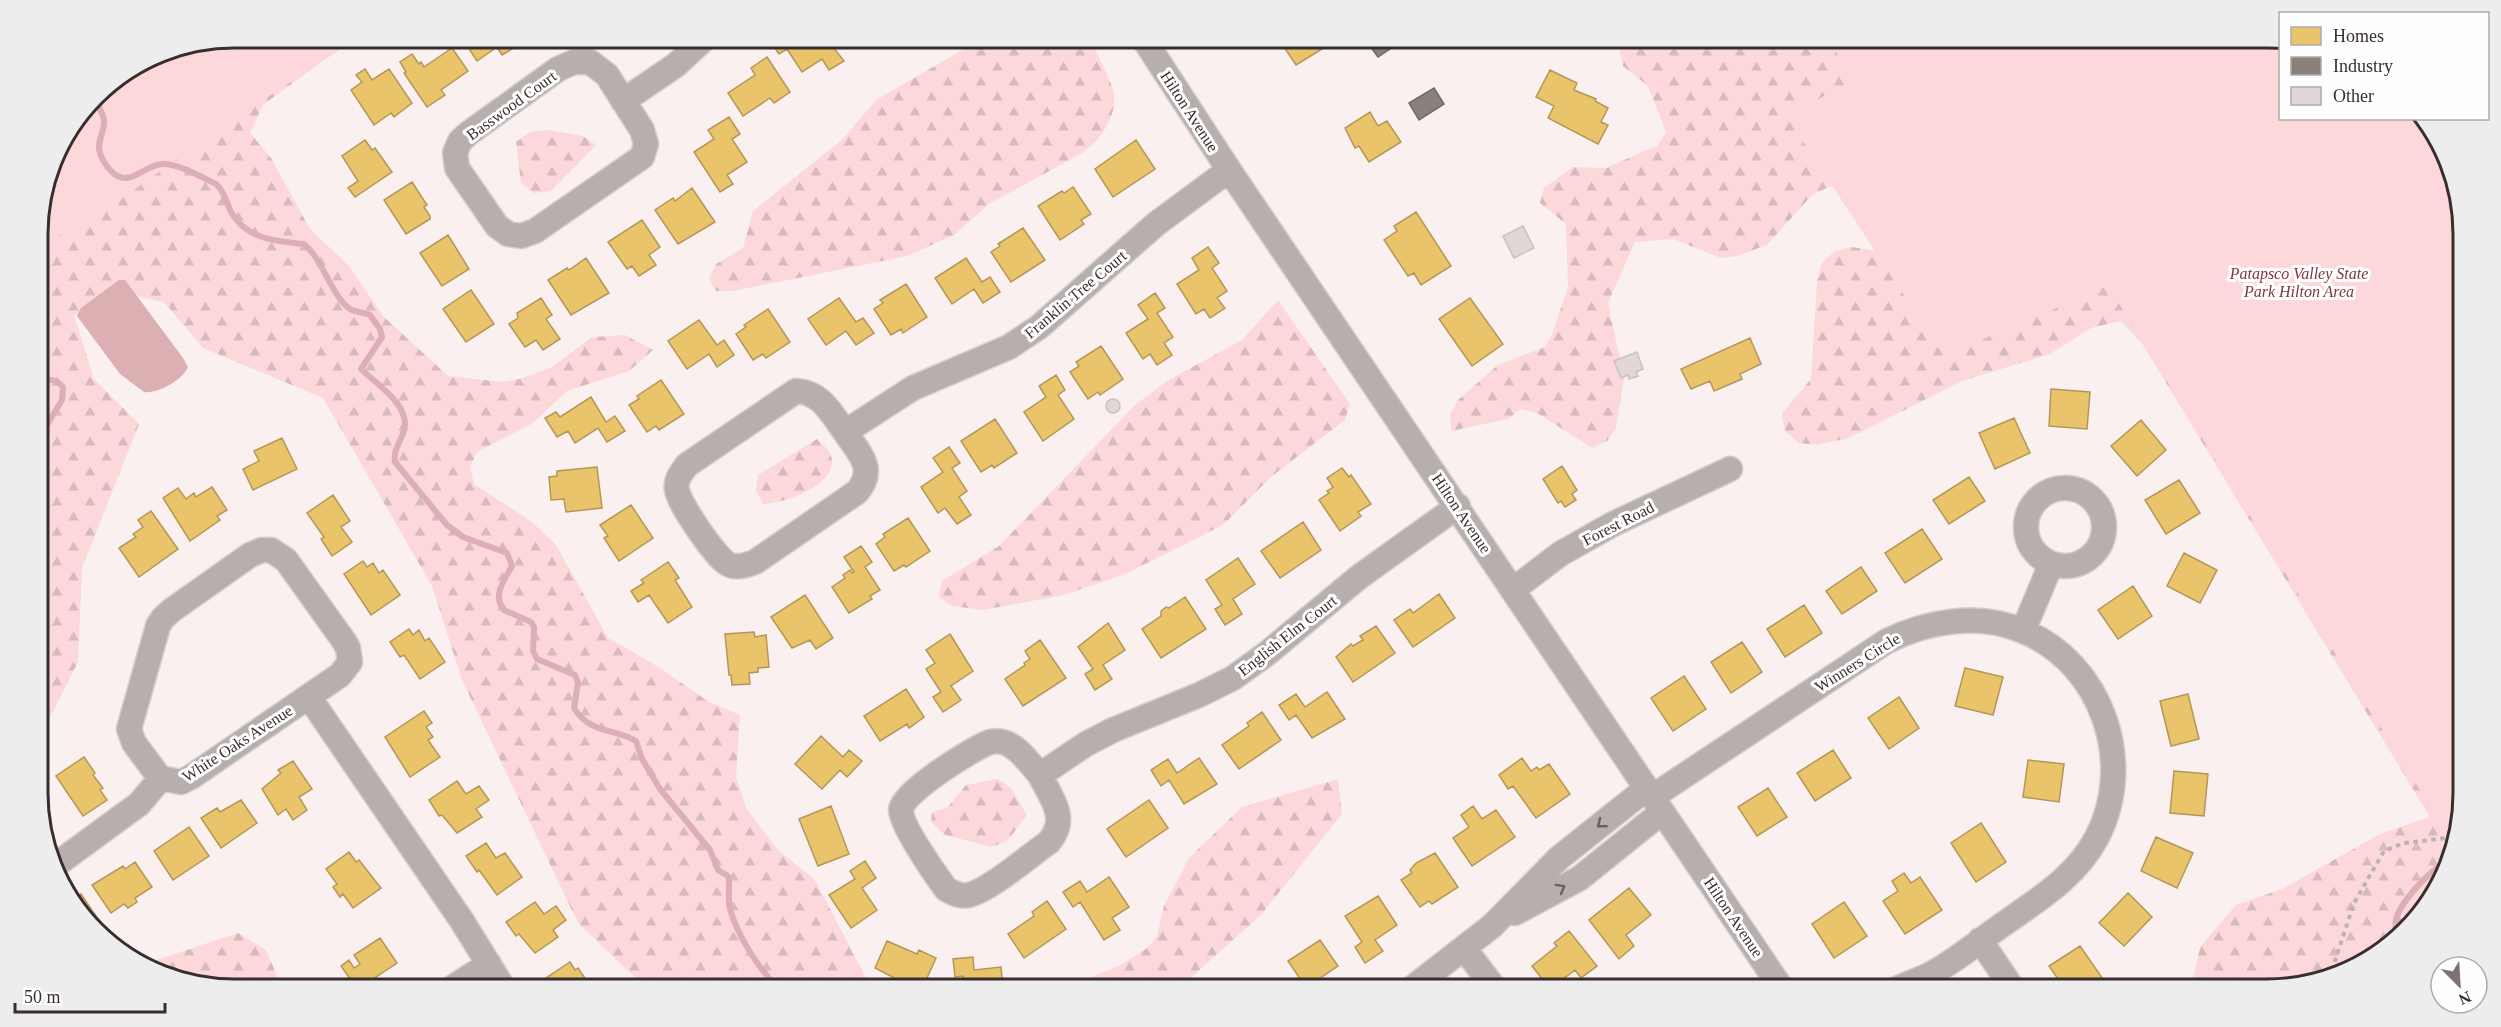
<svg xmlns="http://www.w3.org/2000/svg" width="2501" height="1027" viewBox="0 0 2501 1027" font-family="'Times New Roman',serif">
	<defs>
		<pattern id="forest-firs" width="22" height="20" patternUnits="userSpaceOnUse" patternTransform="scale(1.5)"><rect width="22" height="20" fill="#fcd8db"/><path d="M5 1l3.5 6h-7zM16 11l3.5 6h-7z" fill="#d9babc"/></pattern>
	</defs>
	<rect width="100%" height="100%" fill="#faf0f0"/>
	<path fill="url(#forest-firs)" d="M354,38L263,105L250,133L271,158L310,229L349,266L383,316L448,376L503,382L520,379L552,367L592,337L625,335L653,350L629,371L567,391L533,423L477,452L470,467L474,484L532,522L556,545L608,638L652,663L709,702L740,715L736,776L746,808L777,849L815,880L867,980L890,989H647L578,923L462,680L432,586L323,398L203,348L164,302L134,296L74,315L94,379L139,424L82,568L78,662L41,735L38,221L58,148L104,87Z
		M983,38H1089C1095,51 1113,82 1114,95C1116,118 1101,138 1084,152L989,204L954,235L907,256L733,291H716L709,279L716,264L743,248L753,211L843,139L876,100Z
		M1617,38H2267L2280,40V118L2424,119L2462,208L2463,793L2453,856L2423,912L2386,949L2330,979L2279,989H2194L2193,979L2200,947L2236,905L2282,889L2380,834L2430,817L2143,345L2121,321L2091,328L2050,354L1962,381L1849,438L1817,445L1799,443L1785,431L1782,413L1811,379L1817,281L1822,263L1835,251L1852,247L1884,252L1856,174L1812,195L1767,245L1737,256L1721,258L1673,239L1635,242L1608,303L1624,378L1616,428L1607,441L1592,448L1537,413L1521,409L1508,419L1451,431L1450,415L1458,400L1498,365L1545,347L1552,334L1568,287L1566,224L1540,203L1544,188L1573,167L1606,168L1658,145L1666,132L1648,86L1623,66Z
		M548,130L583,136L596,145L551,191L534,193L521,183L516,142L530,132Z
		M1278,300L1350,404L1345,420L1272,476L1223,525L1123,575L1064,595L983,610L952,606L939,597L942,581L999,546L1135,405L1167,381L1242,340Z
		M817,439C820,443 828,448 830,453C844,483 784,504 763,504L756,491L758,475Z
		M998,779L1011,788L1027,815L1008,840L992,847L945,835L931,822L932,812L947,808L966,785Z
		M1338,779L1342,814L1261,915L1178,989H1060L1119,966L1147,948L1157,936L1164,906L1189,858L1242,807Z
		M238,933L266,950L278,978L266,989H234L171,979L147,963Z"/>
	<path fill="#fcd8db" d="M234,38H358L223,126L131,192L38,248V221L58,148L104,87L159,52Z
		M1828,38H2267L2280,40V118L2424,119L2462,208L2463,793L2455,847L2108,286L1944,356L1787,117L1852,80Z"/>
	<path fill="#dcafb2" d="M119,280H125L183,358L188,367C183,380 157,394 144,392L120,374L77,316L81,308Z"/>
	<path fill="#e9c46a" stroke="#b49758" stroke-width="1.5" d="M462,38H522L524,42L502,55L497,47L477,61Z
		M768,38H826L844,61L829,70L822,59L802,72L787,49L779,54Z
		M1286,38H1340L1296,65L1282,44L1288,40Z
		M452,48L468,71L441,90L445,95L427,107L404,73L406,72L400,62L412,54L419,64L421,62L424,67Z
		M767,57L790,92L774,103L770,98L743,116L728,93L755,75L751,68Z
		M365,69L372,80L389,69L412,103L394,117L391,113L374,125L351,90L362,82L356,75Z
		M1550,70L1577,83L1574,90L1596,99L1595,101L1608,108L1601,122L1608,125L1598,144L1548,118L1554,106L1536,97Z
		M1370,112L1378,126L1387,121L1401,142L1369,162L1359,146L1355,148L1345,128Z
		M729,117L740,134L732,139L747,162L727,175L733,184L720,192L694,152L714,139L708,130Z
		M365,140L372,150L375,148L392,172L355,197L348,188L358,181L342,156Z
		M1136,140L1155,169L1113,197L1095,169Z
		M412,182L427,205L424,207L430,216V219L406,234L384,200Z
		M1073,187L1091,214L1081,220L1084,224L1060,240L1038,206L1062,191L1064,193Z
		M692,188L715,222L678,244L655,210L673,198L675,201Z
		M1416,212L1451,266L1421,285L1414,273L1408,276L1384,240L1397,231L1394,226Z
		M642,220L660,247L649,255L656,265L639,276L632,266L627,269L608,242Z
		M1023,228L1045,260L1011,282L991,252L1000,246L998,244Z
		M448,235L469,269L442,286L420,253Z
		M1208,247L1219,263L1212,268L1227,291L1217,298L1225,308L1210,318L1204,309L1196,314L1177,284L1199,270L1192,258Z
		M586,258L609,293L571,315L548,280L567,268L569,270Z
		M966,258L982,282L990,277L1000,292L983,303L974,289L952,304L935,278Z
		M906,284L927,317L903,333L901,329L891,335L874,309L883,303L880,300Z
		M471,290L494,324L466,342L443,309Z
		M1155,293L1165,308L1157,313L1173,337L1164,343L1172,355L1157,365L1150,354L1143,359L1126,333L1148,319L1138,305Z
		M541,298L552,315L546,319L560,339L543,350L536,340L525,347L509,324L518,318L517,313Z
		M839,298L856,322L863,318L874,333L856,345L846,331L826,345L808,319Z
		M1470,298L1503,344L1472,366L1439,319Z
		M768,309L790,342L766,358L763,354L753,360L736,334L746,327L744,325Z
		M699,320L717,345L724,340L734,355L717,367L709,354L687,369L668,341Z
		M1750,338L1761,364L1740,374L1742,379L1714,391L1710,381L1691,389L1681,369Z
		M1101,346L1123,379L1100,395L1098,392L1088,399L1070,372L1079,366L1076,362Z
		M1056,375L1065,390L1058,395L1074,419L1043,441L1024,412L1046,397L1039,386Z
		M661,380L684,414L659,430L656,426L647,432L629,405L639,399L637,396Z
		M2051,389L2090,392L2087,429L2049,426Z
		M591,397L606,422L615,416L625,431L607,442L598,428L575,443L568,431L557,437L545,418L556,412L560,417Z
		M2014,418L2030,453L1995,469L1979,433Z
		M995,419L1017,453L994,468L992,465L981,472L961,441Z
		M2141,420L2166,450L2137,476L2111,446Z
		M282,438L297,469L253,490L243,469L259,461L254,451Z
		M949,447L960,463L952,468L967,491L959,497L971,515L957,524L945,508L938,513L921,487L943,472L933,458Z
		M1562,466L1577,490L1572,494L1576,500L1565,507L1561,501L1558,503L1543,479Z
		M597,467L602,508L566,512L564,499L551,500L549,477L557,476V471Z
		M1342,468L1349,477L1351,475L1371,504L1358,512L1361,516L1340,531L1319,500L1329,493L1327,491L1333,487L1327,478Z
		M1969,477L1985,501L1949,524L1933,500Z
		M2179,480L2200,513L2166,534L2145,500Z
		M212,487L227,510L217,516L220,520L190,541L163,498L178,488L186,499L194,493L196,497Z
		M333,495L350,521L341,527L352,542L332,556L321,539L324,537L307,513Z
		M631,505L653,538L619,561L604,538L608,536L600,525Z
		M151,511L178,549L139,577L119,548L136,537L133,534L143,527L138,520Z
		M908,518L930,551L906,567L904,565L894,571L876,544L885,537L883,534Z
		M1303,522L1321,550L1280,578L1261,551Z
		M1922,529L1942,559L1905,583L1885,553Z
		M861,546L872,562L865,567L880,590L870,596L872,599L849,613L832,587L845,578L843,575L850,570L852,573L854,572L844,557Z
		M2184,553L2217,570L2200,603L2167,586Z
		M1238,558L1255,584L1233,599L1242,614L1225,625L1215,609L1222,605L1206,580Z
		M363,561L367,567L373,563L379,573L383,570L400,595L371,615L344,574Z
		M668,562L679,578L675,580L692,607L668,623L649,595L638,602L631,591L644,583L641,580Z
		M1861,567L1877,591L1842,614L1826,591Z
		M2133,586L2152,616L2118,639L2098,610Z
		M1439,594L1455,618L1413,647L1394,620L1410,609L1413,613Z
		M805,595L833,638L816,649L810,640L792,648L771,617Z
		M1185,597L1206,629L1161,658L1142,629L1161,616V611L1166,607L1169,608Z
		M1804,605L1822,633L1785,657L1767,629Z
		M1108,623L1125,650L1103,665L1112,679L1095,690L1085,674L1093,669L1078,647Z
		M1376,626L1395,653L1353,682L1336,657L1351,644L1353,646L1363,640L1360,636Z
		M409,629L413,635L419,630L425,641L429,638L445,662L420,679L404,655L400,657L390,642Z
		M754,632L755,637L766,635L769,667L758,668V672L749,673L750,684L732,685L731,675H729L725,634Z
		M950,634L973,671L951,686L961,700L943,712L933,697L941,692L926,669L935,663L926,650Z
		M1040,640L1066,678L1023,706L1005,679L1025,665L1024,663L1030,659L1025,651Z
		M1742,642L1762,672L1731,693L1711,662Z
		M1965,668L2003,677L1993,715L1955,706Z
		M1684,676L1706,709L1673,731L1651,698Z
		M906,689L924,717L909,728L907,724L880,741L864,716Z
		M1327,692L1345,719L1312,738L1296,715L1289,720L1279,705L1296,694L1305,707Z
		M2188,694L2199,739L2171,746L2160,701Z
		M1899,697L1919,728L1889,749L1868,718Z
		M424,711L432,723L426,727L433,737L428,740L440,757L410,777L385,737Z
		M1262,712L1281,740L1239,769L1222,745L1249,726L1247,723Z
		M821,736L843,757L849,750L862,761L847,777L840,770L822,789L795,764Z
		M1833,750L1851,778L1815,801L1797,773Z
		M84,757L95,773L93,775L103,788L100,790L107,800L83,816L56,776Z
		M1199,758L1217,784L1184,804L1169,780L1161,786L1151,770L1168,759L1177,773Z
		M1522,758L1531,771L1537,767L1539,770L1549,764L1570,794L1536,818L1513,786L1508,789L1499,775Z
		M2028,760L2064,764L2059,802L2023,797Z
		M293,761L312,789L299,797L307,810L293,820L286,809L278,815L262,789L281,773L278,770Z
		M2174,771L2208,774L2204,816L2170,813Z
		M457,781L466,794L479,786L489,800L476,809L482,817L457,833L442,815L439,816L429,800Z
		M1768,788L1787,817L1757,836L1738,807Z
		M241,800L257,823L221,848L201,818L217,808L220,812Z
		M1149,800L1168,828L1126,857L1107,829Z
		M831,806L849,854L818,866L799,819Z
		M1473,806L1482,819L1496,810L1515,837L1472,866L1453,838L1469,827L1461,815Z
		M1981,823L2006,862L1976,882L1951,843Z
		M189,827L209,856L173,880L154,851Z
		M2156,837L2193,853L2177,888L2141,871Z
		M486,843L496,858L505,853L522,877L497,895L479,870L477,872L466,856Z
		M349,852L356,862L359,860L381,888L353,908L343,894L340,897L333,887L337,884L326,869Z
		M1435,853L1458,887L1432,904L1429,901L1420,907L1401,880L1412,873L1410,870L1416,863Z
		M865,861L876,878L862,888L877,910L851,928L829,895L855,879L850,871Z
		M135,862L152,887L135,898L137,902L128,908L124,904L111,913L92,885L123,866L125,869Z
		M1904,873L1911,883L1920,877L1942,910L1905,934L1883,901L1898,891L1892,881Z
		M1109,877L1129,907L1112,918L1120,930L1104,940L1080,902L1073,907L1063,892L1080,881L1087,892Z
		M1629,888L1651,915L1626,935L1634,946L1619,959L1589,920Z
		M2128,893L2152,917L2124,946L2099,923Z
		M81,894L100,922L93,927L86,922L74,898Z
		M1378,896L1397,925L1375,940L1383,951L1365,963L1355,947L1362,942L1345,916Z
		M1047,901L1066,929L1024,958L1008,934L1034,916L1032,912Z
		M535,902L544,914L556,906L566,920L553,930L558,937L535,953L519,934L516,936L506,922Z
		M1844,902L1867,936L1834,958L1812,924Z
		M1569,931L1597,966L1581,978L1575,970L1550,989L1532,966L1557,946L1554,943Z
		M380,938L397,963L373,979L375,983L366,989H357L341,966L349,960L354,968L360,964L354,955Z
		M1320,940L1338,966L1316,981L1321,989H1300L1305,986L1288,961Z
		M887,941L917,954L919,950L936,958L922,989H903L906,984L875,968Z
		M2080,946L2105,982L2095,989H2065L2049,966Z
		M973,957L974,970L1001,967L1003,989H964L963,976L955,977L953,959Z
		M570,962L575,970L578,968L587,981L584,982L589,989H550L552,986L546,978Z
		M296,981L302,989H284Z"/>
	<path fill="#8a817c" stroke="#726865" stroke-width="1.5" d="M1373,38H1386L1393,47L1378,57L1367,42Z
		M1434,88L1444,104L1419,120L1409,103Z"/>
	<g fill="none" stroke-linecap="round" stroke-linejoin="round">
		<path stroke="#dcafb2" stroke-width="6" d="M95,99C97,105 104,114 104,121C105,132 96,141 100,153C102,160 107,167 112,172C130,189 144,164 163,164C180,164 201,177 216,184C225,192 226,202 231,212C247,240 276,241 304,244C323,259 334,302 352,310C357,312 365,313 370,315L380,329L382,337L361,369C376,384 411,405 404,430C401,442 393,449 395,462L447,525L463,537L507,553L512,566C504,580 492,596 504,610L531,622L534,627L533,651L537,659L575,675L578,683L574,708C590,734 614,728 636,741L642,759L660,789L710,850L718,870L728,876C731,886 727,898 730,909C738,937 759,969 779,989
			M39,380C48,379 56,379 63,387L62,400L39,438
			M39,461L41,468L39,472
			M40,556L42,562L40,566
			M2396,939C2396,933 2395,926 2396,920C2400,902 2433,866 2450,861"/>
	</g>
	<path fill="#e2d7d8" stroke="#cbc1c1" stroke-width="1.5" d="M1523,226L1534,248L1514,258L1503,236Z
		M1637,352L1643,369L1636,372L1638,376L1629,379L1628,375L1621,378L1614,361Z
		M1106 406a7 7 0 1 1 14 0a7 7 0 1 1-14 0Z"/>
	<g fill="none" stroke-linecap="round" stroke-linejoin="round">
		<defs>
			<path id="minor" d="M1143,38L1229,170L1782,989
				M574,62H590L607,75L642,130L646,144L642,157L535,231L521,236L508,234L497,226L457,168L455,153L460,141L469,133L558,69Z
				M623,101L676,65L705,38
				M845,432C831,413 821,392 796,391L687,465C681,473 675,480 677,490C679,504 716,558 728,564C737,569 746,565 755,562L857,492C877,469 859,453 845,432L913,388L1009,347L1039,327L1156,224L1229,170
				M2026 527a39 39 0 1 1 78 0a39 39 0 1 1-78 0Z
				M262,550H271L286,560L344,641L348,648L350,662L340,675L191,777L181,782L160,778L134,743L129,729L158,626L163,618L172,610L250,555Z
				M1514,589L1560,554L1613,524L1730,469
				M2023,631L2051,564
				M309,697L462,921L504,989
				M1040,775C1030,764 1018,746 1003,742C999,741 994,741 990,742C973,748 901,793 901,810C901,826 936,875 946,889C953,893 960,897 969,895C991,889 1029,856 1049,842C1069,818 1052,800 1040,775L1086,744L1113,730L1199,695L1233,678L1265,655L1359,577L1458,506
				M1652,797L1887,641C1928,621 1979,612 2023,631C2102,663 2136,763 2097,837C2077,876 2039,899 2005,923C1980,940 1956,961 1929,975C1919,980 1907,984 1896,989
				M57,864L139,804L161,778
				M1515,913L1580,878L1662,812
				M1980,940L2013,989
				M1464,948L1495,989
				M450,989L489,964
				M1411,989L1492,926L1559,858L1647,788"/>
		</defs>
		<use href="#minor" stroke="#d6cece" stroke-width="27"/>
		<path stroke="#bbb2b3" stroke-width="4" stroke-dasharray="4.5 4.5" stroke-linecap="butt" d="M2462,248L2457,288L2462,324
			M2329,979L2354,903L2384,851L2404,843L2456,837"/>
		<use href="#minor" stroke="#b7aeae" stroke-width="24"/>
	</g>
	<defs><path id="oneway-chevron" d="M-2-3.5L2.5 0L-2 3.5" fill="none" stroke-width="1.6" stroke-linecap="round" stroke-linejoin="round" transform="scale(1.5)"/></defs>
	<g stroke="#6b6161">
		<use href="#oneway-chevron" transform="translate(1601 824) rotate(142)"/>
		<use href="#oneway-chevron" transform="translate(1561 888) rotate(-29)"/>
	</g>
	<g text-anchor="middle" stroke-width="6" stroke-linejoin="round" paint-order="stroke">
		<g font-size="16" fill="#392d2e" stroke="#fefefe">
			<text transform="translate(511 105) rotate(-36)" y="6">Basswood Court</text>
			<text transform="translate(1190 111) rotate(57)" y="6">Hilton Avenue</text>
			<text transform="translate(1075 294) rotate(-40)" y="6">Franklin Tree Court</text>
			<text transform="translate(1462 513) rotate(56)" y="6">Hilton Avenue</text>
			<text transform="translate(1618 523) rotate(-27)" y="6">Forest Road</text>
			<text transform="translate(1287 635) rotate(-38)" y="6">English Elm Court</text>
			<text transform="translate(1857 662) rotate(-32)" y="6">Winners Circle</text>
			<text transform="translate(237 743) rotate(-33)" y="6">White Oaks Avenue</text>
			<text transform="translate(1734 917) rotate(56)" y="6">Hilton Avenue</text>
		</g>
		<g font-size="16" font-style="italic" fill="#803641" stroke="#fefefe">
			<text x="2299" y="279">Patapsco Valley State<tspan x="2299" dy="18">Park Hilton Area</tspan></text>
		</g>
	</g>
	<path d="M0 0H2501V1027H0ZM234 48H2267A186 186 0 0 1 2453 234V793A186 186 0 0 1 2267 979H234A186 186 0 0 1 48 793V234A186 186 0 0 1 234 48Z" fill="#eeeded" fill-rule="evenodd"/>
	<path fill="none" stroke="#392d2e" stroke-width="3" d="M234 48H2267A186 186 0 0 1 2453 234V793A186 186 0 0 1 2267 979H234A186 186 0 0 1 48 793V234A186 186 0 0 1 234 48Z"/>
	<rect x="2279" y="12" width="210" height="108" fill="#fefefe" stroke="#afaaab" stroke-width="1.5"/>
	<rect x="2291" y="27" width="30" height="18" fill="#e9c46a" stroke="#afaaab" stroke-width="1.5"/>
	<text x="2333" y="42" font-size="18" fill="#392d2e">Homes</text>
	<rect x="2291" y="57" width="30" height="18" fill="#8a817c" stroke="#afaaab" stroke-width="1.5"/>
	<text x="2333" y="72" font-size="18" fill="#392d2e">Industry</text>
	<rect x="2291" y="87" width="30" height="18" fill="#e2d7d8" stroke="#afaaab" stroke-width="1.5"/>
	<text x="2333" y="102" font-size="18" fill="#392d2e">Other</text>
	<g transform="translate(2459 985) rotate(156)"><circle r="28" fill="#fefefe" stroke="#afaaab" stroke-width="1.5"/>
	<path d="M0-4.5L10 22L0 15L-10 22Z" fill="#7d7172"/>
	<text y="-9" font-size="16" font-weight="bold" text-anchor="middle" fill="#392d2e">N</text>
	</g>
	<path d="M15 1003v9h150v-9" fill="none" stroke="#392d2e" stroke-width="3"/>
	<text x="24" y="1003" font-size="18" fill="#392d2e" stroke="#fefefe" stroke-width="4.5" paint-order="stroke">50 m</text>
</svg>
